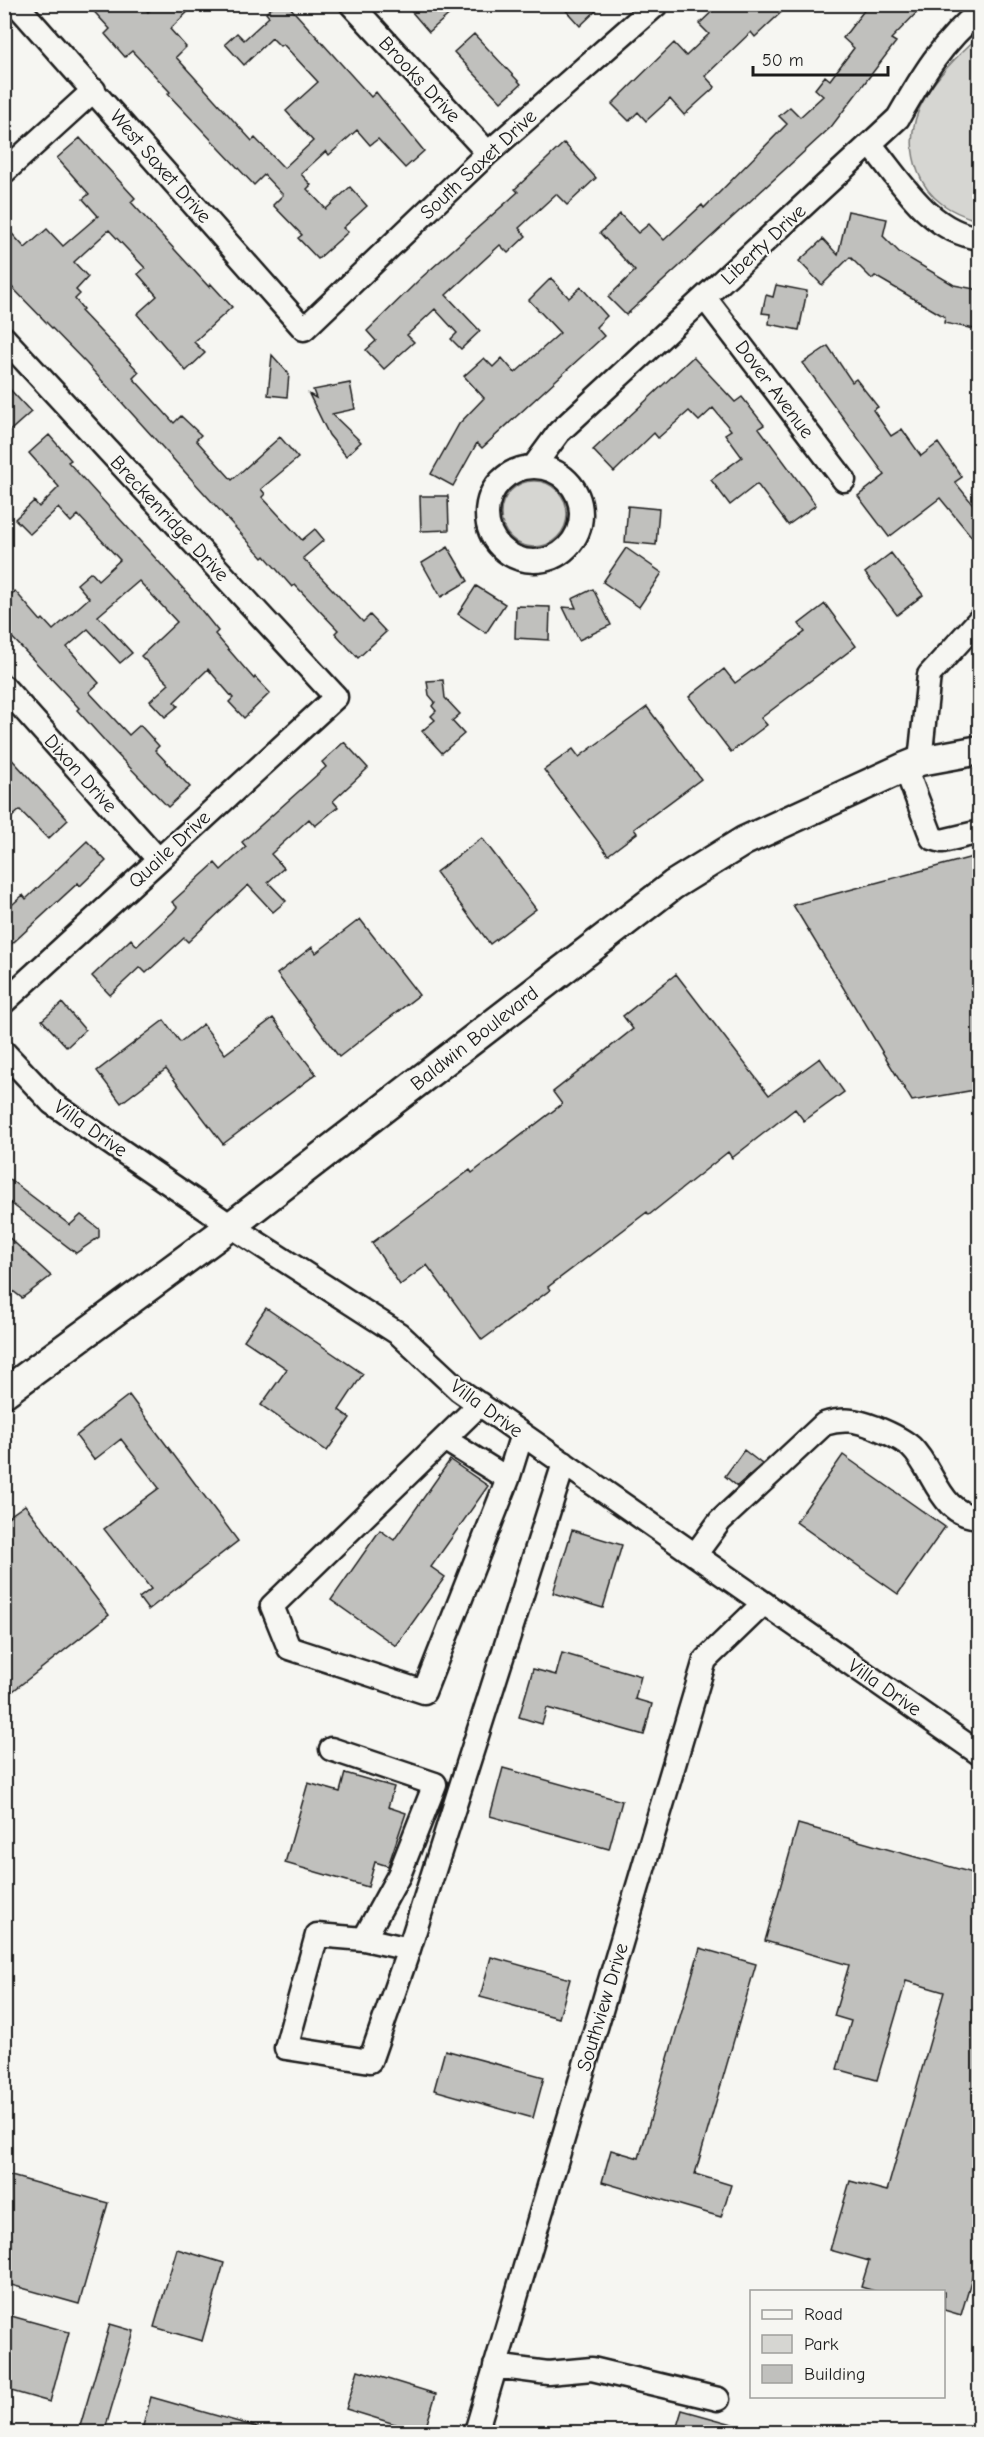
<svg xmlns="http://www.w3.org/2000/svg" width="984" height="2437" viewBox="0 0 984 2437" font-family="'Comic Neue',sans-serif">
	<rect width="100%" height="100%" fill="#f6f6f2"/>
	<filter id="ink" filterUnits="userSpaceOnUse"><feTurbulence type="fractalNoise" baseFrequency=".0167" numOctaves="2"/><feDisplacementMap in="SourceGraphic" scale="12" xChannelSelector="R" yChannelSelector="G"/><feConvolveMatrix kernelMatrix="1 2 1 2 8 2 1 2 1" color-interpolation-filters="sRGB"/></filter>
	<g filter="url(#ink)">
		<path fill="#d6d6d2" stroke="#797977" stroke-width="1.5" d="M979,36V221C951,212 929,201 918,172C896,116 940,71 979,36Z
			M501 514a33 33 0 1 1 66 0a33 33 0 1 1-66 0Z"/>
		<path fill="#c0c0bd" stroke="#1c1c1c" stroke-width="1.5" d="M87,4H141L148,12L157,4H196L170,29L186,47L176,57L252,141L255,138L284,168L313,141L286,111L318,82L283,44L280,46L272,38L244,65L225,44L237,33L244,40L269,17L266,13L276,4H287L371,97L376,92L424,151L405,168L378,139L370,145L357,130L329,155L326,151L301,174L311,185L307,189L326,209L350,187L367,206L343,228L348,232L318,259L298,238L302,235L273,205L283,195L264,175L254,185L168,94L170,92L132,51L125,57L105,34L110,29Z
			M405,4H461L429,32Z
			M560,4H603L580,26Z
			M720,4H790L755,37L751,32L705,76L715,87L684,115L670,99L646,121L638,112L629,121L612,104L674,43L686,56L709,34L699,24Z
			M869,4H925L891,39L896,42L831,127L626,315L608,297L635,271L600,233L620,214L638,233L649,224L664,240L702,205L704,208L787,124L779,116L790,107L800,117L823,96L815,89L825,76L830,80L854,48L843,38Z
			M474,34L521,84L501,102L454,52Z
			M80,138L135,198L131,202L209,287L211,284L232,307L194,342L205,353L186,371L137,314L157,296L138,274L145,268L109,230L74,262L88,277L76,290L80,294L75,299L83,309L81,311L139,372L133,378L174,423L181,416L201,435L196,440L232,480L280,437L298,458L261,489L265,494L262,497L302,540L315,529L324,540L303,558L363,622L370,615L386,632L358,658L335,633L338,630L295,585L292,587L265,556L263,558L86,363L4,279V225L25,248L47,229L63,246L98,216L83,199L89,194L57,158Z
			M564,143L596,178L567,205L556,194L519,228L526,236L508,253L500,245L446,295L480,331L461,349L451,339L457,333L435,309L407,335L414,342L384,369L366,350L376,341L367,331L421,278L518,192L515,189Z
			M848,211L887,219L883,236L900,253L954,285L980,290V330L944,323L945,317L875,276L872,279L850,257L822,285L799,261L823,239L838,255Z
			M551,278L569,298L581,287L607,316L596,327L604,336L482,448L477,443L453,486L431,474L459,424L484,398L464,376L484,358L493,367L502,358L515,373L560,333L529,300Z
			M776,285L807,291L799,330L769,324L770,314L762,313L766,295L773,297Z
			M828,346L852,382L856,379L878,407L873,410L891,436L902,429L921,456L938,443L962,477L955,482L980,513V547L940,498L889,537L858,496L885,475L803,363Z
			M272,355L289,374L287,397L268,395Z
			M693,357L735,402L742,397L764,425L759,428L816,505L788,525L757,484L730,505L711,480L742,457L725,434L731,430L713,408L699,421L689,411L658,438L654,433L614,472L593,450Z
			M4,383L31,412L4,436Z
			M350,383L355,409L332,414L361,442L346,456L329,435L309,394L316,398L313,390Z
			M49,435L71,460L68,462L189,595L218,631L215,634L254,679L255,677L270,693L244,718L229,702L233,698L208,669L174,702L178,706L165,717L150,701L169,684L141,656L177,622L139,581L98,616L132,653L120,663L88,629L67,647L99,683L89,692L129,735L140,725L159,746L155,750L190,787L168,807L113,750L77,710L79,708L4,629V601L15,591L41,621L43,619L53,630L89,598L77,584L91,572L98,580L120,560L78,515L71,522L58,508L30,534L15,519L34,501L39,507L59,487L29,453Z
			M420,496H448L449,530L421,531Z
			M628,506L659,509L656,545L625,542Z
			M448,547L468,581L441,597L422,563Z
			M626,548L662,573L639,607L603,582Z
			M891,553L923,595L897,615L865,573Z
			M476,586L505,604L486,633L458,614Z
			M593,589L611,625L579,640L563,607L576,608L572,599Z
			M825,604L856,646L761,718L767,725L731,752L689,697L724,669L735,683L805,632L799,624Z
			M516,606L550,607L549,640L515,638Z
			M443,680L445,698L460,714L452,721L464,734L442,753L422,731L435,720L431,716L436,711L432,706L435,702L429,695L427,681Z
			M647,707L701,779L634,829L637,833L608,855L544,770L573,749L579,757Z
			M344,742L368,768L333,801L338,807L315,826L309,819L271,854L284,868L268,882L286,901L273,912L248,885L188,942L184,938L146,973L140,967L110,995L92,976L131,939L137,946L173,912L177,907L172,902L215,863L221,870L246,847L242,842L326,767L322,762Z
			M4,751L68,820L48,839L20,810L12,817L4,809Z
			M482,838L536,909L490,944L436,872Z
			M87,841L106,861L80,886L78,883L4,951V912L23,895L26,899Z
			M980,855V1089L912,1101L793,905Z
			M360,919L419,995L339,1057L277,974L312,947L316,953Z
			M676,974L769,1095L820,1058L844,1092L804,1121L795,1109L732,1158L728,1152L649,1215L647,1212L548,1287L550,1290L482,1340L427,1265L400,1285L372,1243L470,1170L472,1173L562,1104L553,1092L633,1029L623,1016Z
			M62,1003L85,1030L67,1047L42,1020Z
			M273,1018L316,1074L223,1144L166,1069L121,1103L97,1071L164,1020L180,1042L203,1024L225,1054Z
			M4,1175L70,1225L81,1215L99,1229V1237L76,1253L4,1198Z
			M4,1233L51,1276L22,1298L4,1284Z
			M266,1308L363,1374L339,1410L350,1418L327,1451L261,1405L287,1369L244,1340Z
			M129,1395L238,1541L148,1610L139,1598L151,1589L104,1529L159,1488L121,1439L94,1460L76,1436Z
			M744,1450L762,1464L737,1486L725,1476Z
			M843,1455L945,1527L898,1594L796,1522Z
			M450,1460L488,1486L431,1567L445,1577L396,1646L331,1600L380,1530L394,1540Z
			M25,1505L109,1615L4,1698V1520Z
			M572,1530L622,1545L603,1608L553,1593Z
			M562,1653L641,1676L635,1699L652,1704L644,1735L547,1708L542,1724L519,1717L533,1669L556,1675Z
			M503,1768L622,1801L609,1849L490,1816Z
			M345,1773L394,1787L388,1807L406,1813L388,1866L375,1862L368,1887L285,1863L308,1783L340,1792Z
			M798,1824L980,1875V2250L961,2315L944,2310V2292H878L861,2287L869,2261L830,2250L850,2181L887,2191L944,1992L906,1981L877,2080L837,2069L851,2021L834,2016L849,1965L765,1941Z
			M700,1948L756,1964L695,2174L731,2185L721,2217L602,2182L611,2150L639,2158Z
			M491,1957L570,1979L559,2018L480,1997Z
			M445,2050L544,2077L533,2118L434,2090Z
			M4,2174L108,2203L79,2304L4,2283Z
			M177,2249L224,2263L202,2341L154,2327Z
			M4,2314L69,2332L50,2402L4,2389Z
			M110,2324L134,2331L104,2433H78Z
			M358,2370L436,2394L424,2433L346,2409Z
			M151,2397L260,2428L259,2433H141Z
			M682,2410L747,2428L746,2433H675Z"/>
		<g fill="none" stroke-linecap="round" stroke-linejoin="round">
			<defs>
				<path id="minor" d="M16,4L304,329L488,153L657,4
					M351,4L488,153
					M871,145C901,181 929,232 980,238
					M4,172L94,90
					M705,298L844,480
					M4,338L336,697L4,1002
					M534,466L559,432L898,118C922,76 942,42 980,11
					M487 514a47 47 0 1 1 94 0a47 47 0 1 1-94 0Z
					M4,687L158,859
					M920,761L929,675L980,619
					M905,767L932,838L942,841L980,832
					M4,1052L52,1103L231,1226L399,1334L459,1390L980,1754
					M480,1404L272,1606L289,1648L424,1692L508,1479L522,1434
					M444,1439L508,1479
					M695,1555L720,1521L824,1424C843,1418 856,1420 874,1427C886,1432 901,1438 911,1447C935,1470 939,1516 980,1517
					M331,1749L435,1784L399,1875L364,1939
					M409,1949L364,1939L317,1935L286,2048L370,2061L409,1949L564,1463
					M495,2366L548,2373L592,2369L718,2399
					M476,2432L705,1660L764,1603"/>
				<path id="major" d="M4,1393L231,1226L673,885L744,841L905,767L920,761L980,750"/>
			</defs>
			<use href="#minor" stroke="#1c1c1c" stroke-width="27"/>
			<use href="#major" stroke="#1c1c1c" stroke-width="33"/>
			<use href="#minor" stroke="#f6f6f2" stroke-width="22"/>
			<use href="#major" stroke="#f6f6f2" stroke-width="28"/>
		</g>
	</g>
	<g text-anchor="middle" stroke-width="4.5" stroke-linejoin="round" paint-order="stroke">
		<g font-size="20" fill="#1c1c1c" stroke="#f6f6f2">
			<text transform="translate(420 79) rotate(47)" y="7">Brooks Drive</text>
			<text transform="translate(478 164) rotate(-43)" y="7">South Saxet Drive</text>
			<text transform="translate(161 166) rotate(49)" y="7">West Saxet Drive</text>
			<text transform="translate(763 244) rotate(-43)" y="7">Liberty Drive</text>
			<text transform="translate(775 389) rotate(53)" y="7">Dover Avenue</text>
			<text transform="translate(170 518) rotate(47)" y="7">Breckenridge Drive</text>
			<text transform="translate(81 773) rotate(48)" y="7">Dixon Drive</text>
			<text transform="translate(169 849) rotate(-43)" y="7">Quaile Drive</text>
			<text transform="translate(474 1038) rotate(-38)" y="7">Baldwin Boulevard</text>
			<text transform="translate(91 1128) rotate(35)" y="7">Villa Drive</text>
			<text transform="translate(487 1408) rotate(36)" y="7">Villa Drive</text>
			<text transform="translate(885 1687) rotate(35)" y="7">Villa Drive</text>
			<text transform="translate(602 2007) rotate(-73)" y="7">Southview Drive</text>
		</g>
	</g>
	<rect width="984" height="2437" fill="none" stroke="#f6f6f2" stroke-width="24"/>
	<rect x="12" y="12" width="960" height="2413" fill="none" stroke="#1c1c1c" stroke-width="2" filter="url(#ink)"/>
	<rect x="750" y="2290" width="195" height="108" fill="#f6f6f2" stroke="#9f9f9c" stroke-width="1.5"/>
	<rect x="762" y="2310" width="30" height="9" fill="#f6f6f2" stroke="#9f9f9c" stroke-width="1.5"/>
	<text x="804" y="2320" font-size="18" fill="#1c1c1c">Road</text>
	<rect x="762" y="2335" width="30" height="18" fill="#d6d6d2" stroke="#9f9f9c" stroke-width="1.5"/>
	<text x="804" y="2350" font-size="18" fill="#1c1c1c">Park</text>
	<rect x="762" y="2365" width="30" height="18" fill="#c0c0bd" stroke="#9f9f9c" stroke-width="1.5"/>
	<text x="804" y="2380" font-size="18" fill="#1c1c1c">Building</text>
	<path d="M753 66v9h135v-9" fill="none" stroke="#1c1c1c" stroke-width="3"/>
	<text x="762" y="66" font-size="18" fill="#1c1c1c" stroke="#f6f6f2" stroke-width="4.5" paint-order="stroke">50 m</text>
</svg>
